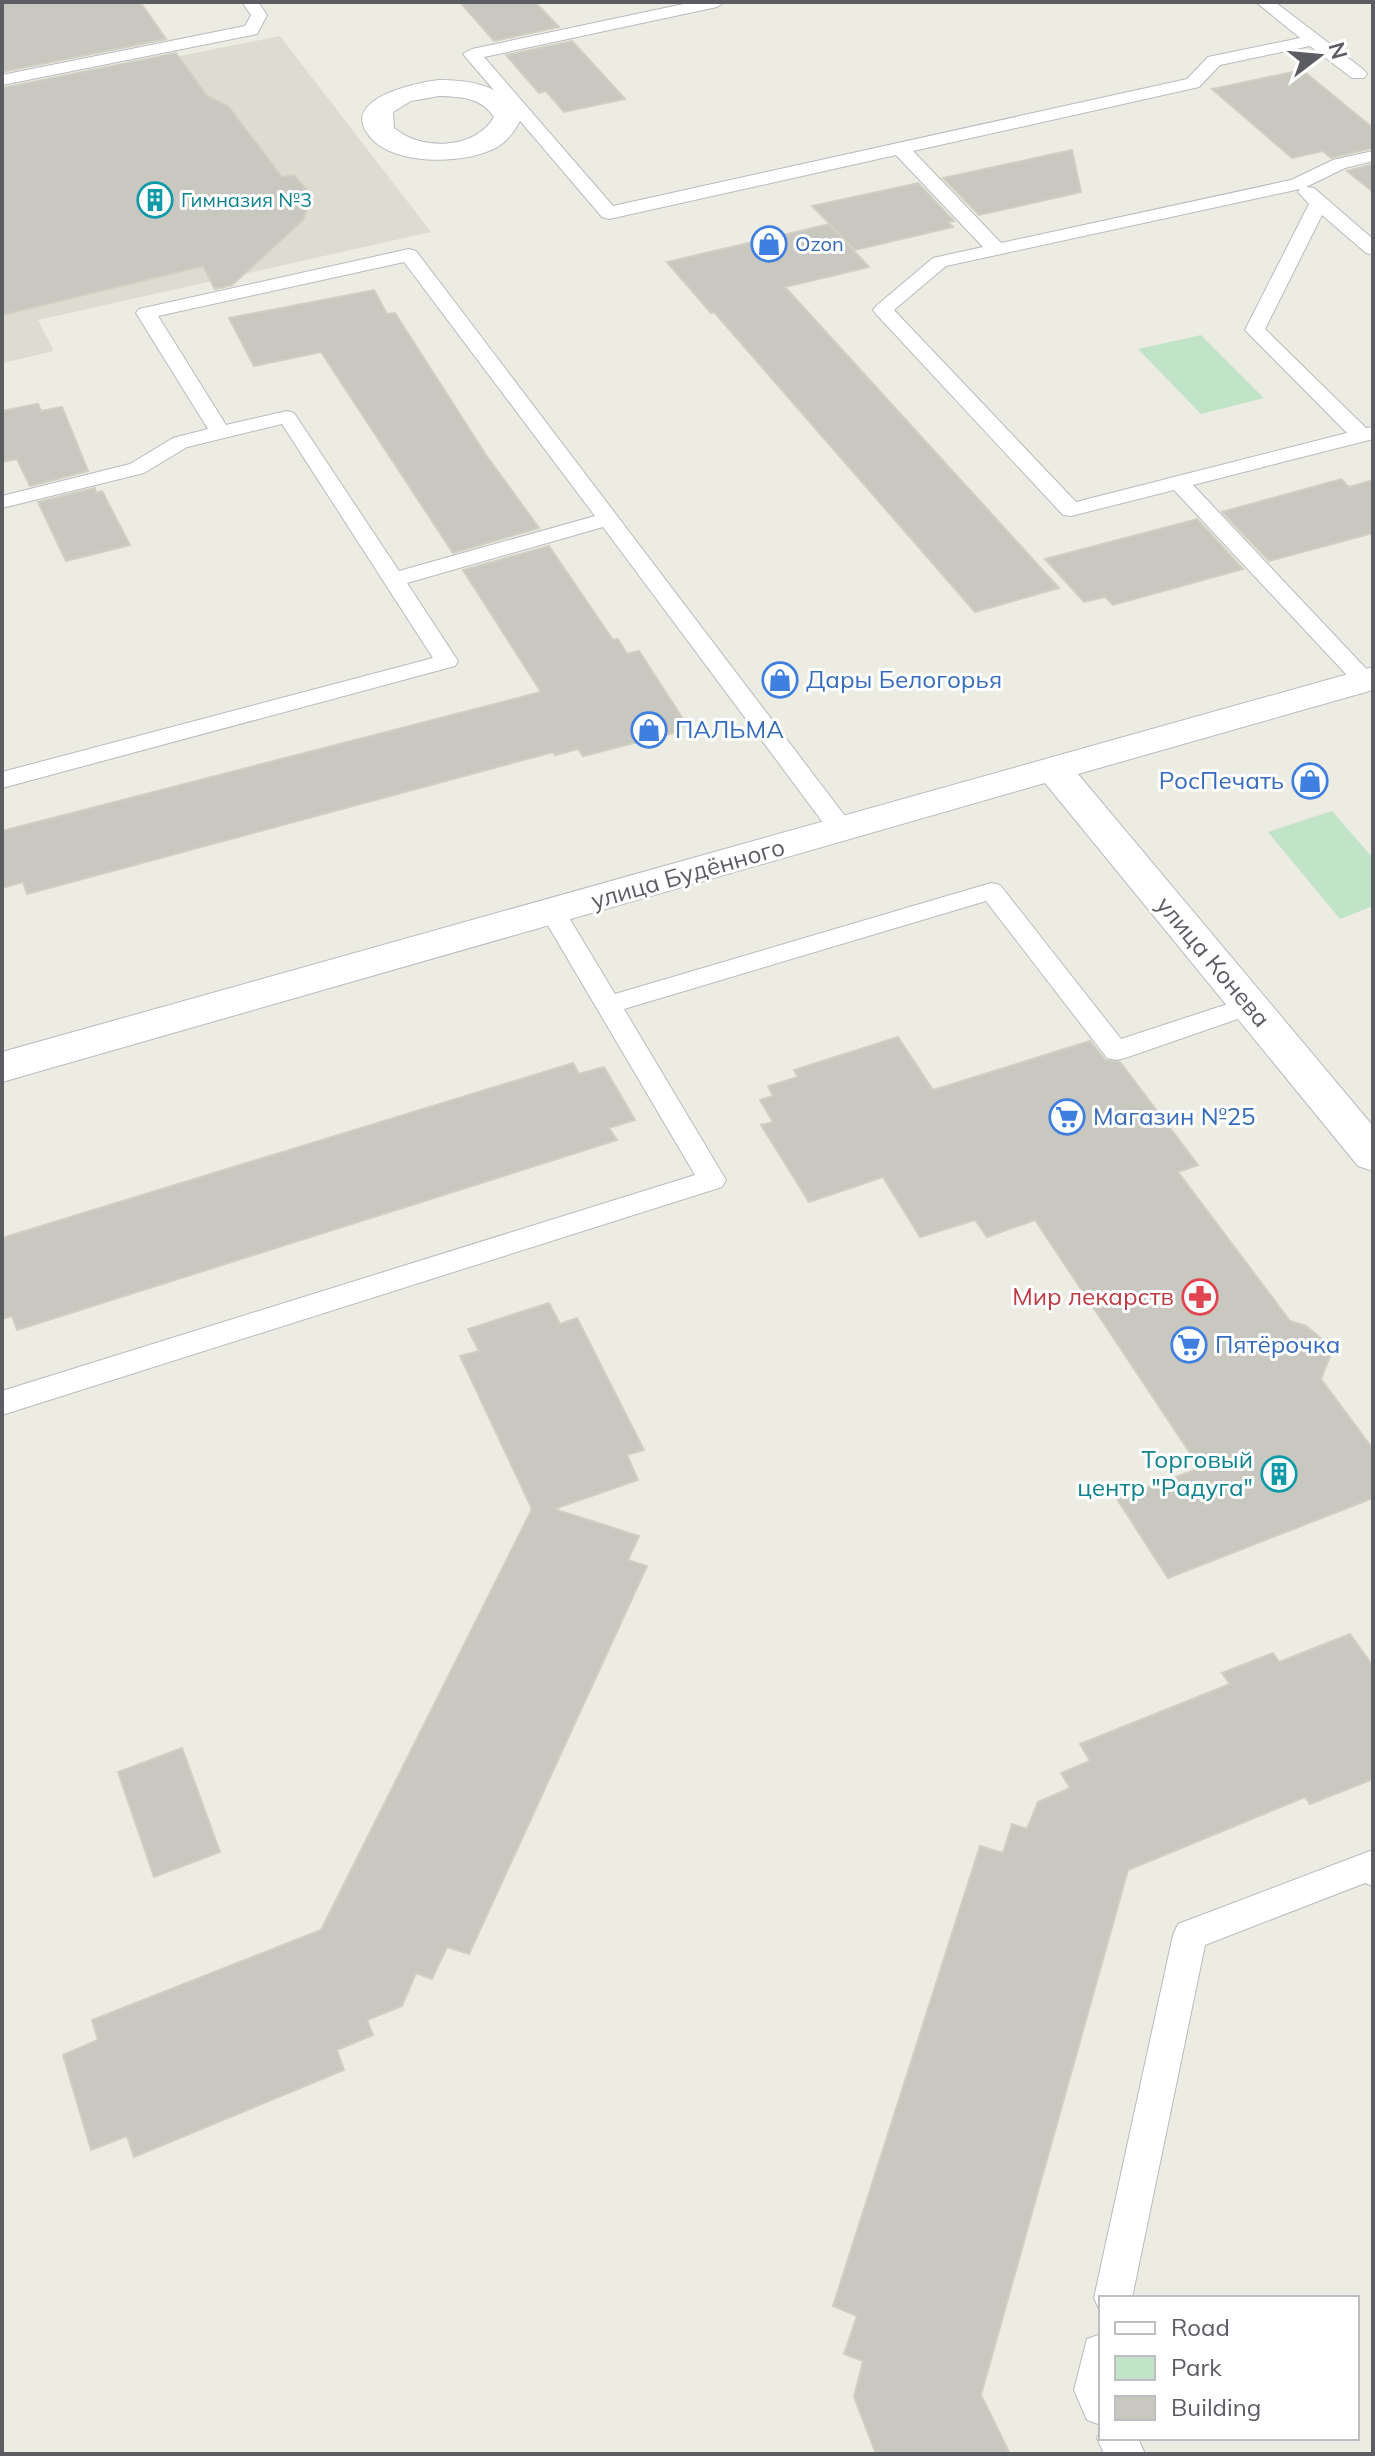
<svg xmlns="http://www.w3.org/2000/svg" width="1375" height="2456" viewBox="0 0 1375 2456" font-family="Mulish,sans-serif">
	<rect width="100%" height="100%" fill="#edece3"/>
	<path fill="#dddcd1" d="M280,36L431,232L38,320L54,351L2,363V100L175,57Z"/>
	<path fill="#c1e3c7" d="M1201,335L1264,398L1201,414L1138,349Z
		M1332,811L1373,858V906L1340,919L1268,832Z"/>
	<path fill="#c8c7c0" stroke="#d1cfc2" stroke-width="2" d="M2,2H140L166,39L2,72Z
		M460,2H535L559,27L494,41Z
		M572,41L625,99L564,112L546,91L539,93L506,55Z
		M176,53L207,96L228,106L282,177L294,175L307,190L309,204L303,220L232,285L215,289L203,266L2,315V88Z
		M1302,70L1373,128V148L1331,158L1323,151L1292,158L1212,89Z
		M1072,150L1081,192L979,215L943,178Z
		M1373,164V192L1347,171Z
		M918,183L954,221L948,222L953,227L855,250L830,225L869,267L785,287L1059,588L975,612L714,312L711,313L667,262L830,224L812,206Z
		M374,290L387,314L395,313L486,455L539,528L453,553L321,352L254,366L229,318Z
		M38,404L41,411L62,407L88,471L30,486L17,459L2,462V411Z
		M1341,479L1349,487L1373,480V533L1269,561L1222,512Z
		M95,488L96,493L102,491L130,545L66,561L38,502Z
		M1197,519L1243,569L1113,605L1105,597L1084,602L1045,559Z
		M549,546L613,640L618,639L627,654L639,651L687,725L679,727L681,731L583,756L578,749L555,755L553,752L27,894L23,882L2,888V831L541,692L463,570Z
		M898,1037L933,1090L1090,1041L1105,1060L1120,1062L1198,1165L1178,1172L1290,1321L1306,1326L1323,1340L1331,1354L1321,1379L1373,1449V1498L1168,1578L1117,1499L1200,1468L1035,1220L987,1237L975,1220L920,1237L883,1177L809,1202L761,1125L773,1122L760,1100L773,1096L768,1086L798,1077L794,1070Z
		M573,1063L579,1074L604,1067L635,1120L609,1128L617,1140L17,1330L12,1316L2,1319V1238Z
		M549,1303L560,1324L577,1318L644,1450L627,1455L638,1480L554,1509L639,1536L628,1560L647,1566L469,1954L447,1947L432,1979L416,1973L402,2006L367,2020L373,2035L337,2050L344,2070L134,2157L127,2136L91,2150L63,2055L98,2040L92,2020L321,1930L532,1509L460,1356L479,1351L468,1329Z
		M1350,1634L1373,1666V1779L1310,1804L1305,1797L1128,1870L981,2395L1010,2454H876L854,2397L863,2361L844,2354L857,2316L833,2306L980,1846L1003,1853L1012,1824L1027,1829L1038,1802L1070,1788L1061,1773L1090,1761L1080,1744L1230,1684L1222,1673L1273,1653L1279,1662Z
		M182,1748L220,1852L154,1877L118,1772Z"/>
	<g fill="none" stroke-linecap="round" stroke-linejoin="round">
		<defs>
			<path id="lane" d="M242,2H258L267,15L257,34L2,85V75L245,26L251,15Z
				M693,2H725L717,7L484,57L613,206L1187,79L1208,57L1300,38L1256,2H1275L1364,70L1367,74L1364,78H1352L1310,46L1220,65L1199,87L913,151L1001,243L1291,180L1333,160L1373,151V161L1345,168L1306,187L1314,188L1373,239V255L1366,253L1322,215L1265,329L1366,428L1373,427V439L1193,485L1373,676V686H1357L1174,490L1071,516L1063,515L876,314L873,310L876,306L933,258L983,247L896,155L609,219L602,217L463,54L472,49ZM1300,189L1298,192L1309,204L1245,330L1347,433L1076,502L894,310L946,266Z
				M409,249L416,251L851,824L854,830L851,836H833L603,527L407,583L458,661L455,666L2,788V772L433,658L282,424L187,447L144,473L2,508V496L130,464L173,438L208,429L136,313L139,309ZM404,262L595,516L399,571L294,413L287,411L226,425L158,316Z
				M991,883L1000,885L1121,1039L1249,997L1258,1000L1262,1006L1258,1012L1125,1058L1116,1060L1107,1058L986,901L624,1009L726,1180L722,1187L2,1415V1391L695,1175L540,912L544,906L553,903L562,906L615,994Z
				M1370,1851L1373,1852V1886L1365,1883L1205,1945L1132,2298H1101L1100,2311L1094,2298L1173,1935L1178,1924Z
				M1101,2334V2425L1087,2420L1074,2390L1087,2339Z
				M1101,2430V2438H1138L1145,2454H1104L1097,2438Z"/>
			<path id="street" d="M439,80C474,80 503,86 522,117C516,128 510,139 499,146C470,164 402,166 375,142C331,101 413,83 439,80ZM439,96C461,97 481,97 494,117C475,150 421,151 394,128L393,112L411,101Z"/>
			<path id="secondary" d="M1373,667V690L1078,774L1373,1126V1171L1358,1166L1045,783L2,1082V1052Z"/>
		</defs>
		<use href="#lane" stroke="#b8babe" stroke-width="2"/>
		<use href="#street" stroke="#b8babe" stroke-width="2"/>
		<use href="#secondary" stroke="#b9bac0" stroke-width="2"/>
		<use href="#lane" fill="#fff" fill-rule="evenodd"/>
		<use href="#street" fill="#fff" fill-rule="evenodd"/>
		<use href="#secondary" fill="#fff" fill-rule="evenodd"/>
	</g>
	<defs>
		<symbol id="building-ring" viewBox="-11 -11 22 22"><circle r="9.5" fill="#fff" stroke="#0f9aa8" stroke-width="1.5"/><path d="M-4-6H4V6H1V3H-1V6H-4ZM-2.5-4.3h1.7v1.8h-1.7ZM.8-4.3h1.7v1.8H.8ZM-2.5-1h1.7V.8h-1.7ZM.8-1h1.7V.8H.8Z" fill="#0f9aa8"/></symbol>
		<symbol id="shop-ring" viewBox="-11 -11 22 22"><circle r="9.5" fill="#fff" stroke="#3f7fe0" stroke-width="1.5"/><path d="M-5-2.5h2.3a2.7 3.5 0 0 1 5.4 0H5L5.5 6h-11ZM-1.5-2.5h3a1.5 2.3 0 0 0-3 0Z" fill="#3f7fe0"/></symbol>
		<symbol id="supermarket-ring" viewBox="-11 -11 22 22"><circle r="9.5" fill="#fff" stroke="#3f7fe0" stroke-width="1.5"/><path d="M-6-5.5h2.5l.6 2H6L4.5 2H-2.5L-4.4-4H-6ZM-1.5 3.2a1.3 1.3 0 1 0 .1 0ZM3 3.2a1.3 1.3 0 1 0 .1 0Z" fill="#3f7fe0"/></symbol>
		<symbol id="pharmacy-ring" viewBox="-11 -11 22 22"><circle r="9.5" fill="#fff" stroke="#e0444e" stroke-width="1.5"/><path d="M-2-6h4v4h4v4h-4v4h-4v-4h-4v-4h4Z" fill="#e0444e"/></symbol>
	</defs>
	<g fill-rule="evenodd">
		<use href="#building-ring" x="135" y="180" width="40" height="40"/>
		<use href="#shop-ring" x="749" y="224" width="40" height="40"/>
		<use href="#shop-ring" x="760" y="660" width="40" height="40"/>
		<use href="#shop-ring" x="629" y="710" width="40" height="40"/>
		<use href="#shop-ring" x="1290" y="761" width="40" height="40"/>
		<use href="#supermarket-ring" x="1047" y="1097" width="40" height="40"/>
		<use href="#pharmacy-ring" x="1180" y="1277" width="40" height="40"/>
		<use href="#supermarket-ring" x="1169" y="1325" width="40" height="40"/>
		<use href="#building-ring" x="1259" y="1454" width="40" height="40"/>
	</g>
	<g text-anchor="middle" stroke-width="6" stroke-linejoin="round" paint-order="stroke">
		<g font-size="20" fill="#0d838f" stroke="#fff" text-anchor="start">
			<text x="181" y="207">Гимназия №3</text>
		</g>
		<g font-size="20" fill="#366cbe" stroke="#fff" text-anchor="start">
			<text x="795" y="251">Ozon</text>
		</g>
		<g font-size="24" fill="#366cbe" stroke="#fff" text-anchor="start">
			<text x="806" y="688">Дары Белогорья</text>
			<text x="675" y="738">ПАЛЬМА</text>
			<text x="1284" y="789" text-anchor="end">РосПечать</text>
			<text x="1093" y="1125">Магазин №25</text>
			<text x="1215" y="1353">Пятёрочка</text>
		</g>
		<g font-size="24" fill="#5b5d63" stroke="#fff">
			<text transform="translate(688 874) rotate(-16)" y="8">улица Будённого</text>
			<text transform="translate(1213 962) rotate(50)" y="8">улица Конева</text>
		</g>
		<g font-size="24" fill="#be3a42" stroke="#fff" text-anchor="end">
			<text x="1174" y="1305">Мир лекарств</text>
		</g>
		<g font-size="24" fill="#0d838f" stroke="#fff" text-anchor="end">
			<text x="1253" y="1468">Торговый<tspan x="1253" dy="28">центр "Радуга"</tspan></text>
		</g>
	</g>
	<rect width="1375" height="2456" fill="none" stroke="#5b5d63" stroke-width="8"/>
	<rect x="1099" y="2296" width="260" height="144" fill="#ffffff" stroke="#bdbec1" stroke-width="2"/>
	<rect x="1115" y="2322" width="40" height="12" fill="#ffffff" stroke="#bdbec1" stroke-width="2"/>
	<text x="1171" y="2336" font-size="24" fill="#5b5d63">Road</text>
	<rect x="1115" y="2356" width="40" height="24" fill="#c1e3c7" stroke="#bdbec1" stroke-width="2"/>
	<text x="1171" y="2376" font-size="24" fill="#5b5d63">Park</text>
	<rect x="1115" y="2396" width="40" height="24" fill="#c8c7c0" stroke="#bdbec1" stroke-width="2"/>
	<text x="1171" y="2416" font-size="24" fill="#5b5d63">Building</text>
	<g transform="translate(1319 56) rotate(74)" stroke="#ffffff" stroke-width="6" paint-order="stroke">
	<path d="M0-6L14 30L0 20L-14 30Z" fill="#5b5d63"/>
	<text y="-12" font-size="22" font-weight="bold" text-anchor="middle" fill="#5b5d63">N</text>
	</g>
</svg>
